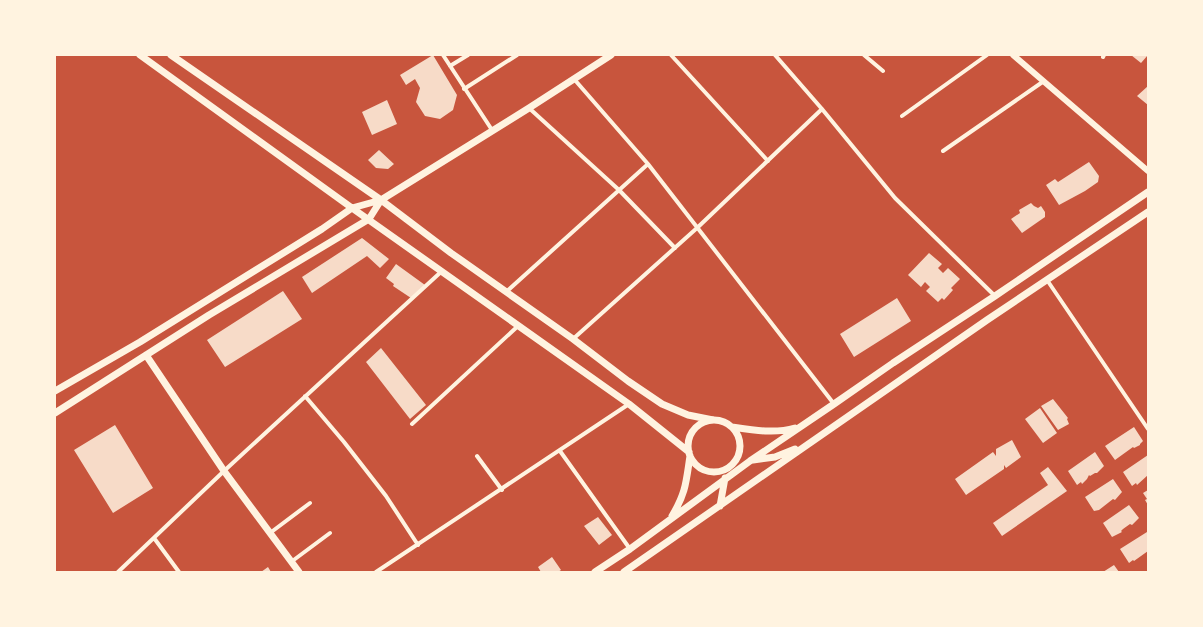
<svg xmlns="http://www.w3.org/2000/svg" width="1203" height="627" viewBox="0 0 1203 627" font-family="'Exo 2',sans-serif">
	<rect width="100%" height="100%" fill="#c8553d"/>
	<path fill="#f7dbc8" d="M433,55L457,95L453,110L440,119L425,116L416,102L420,88L415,79L406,85L400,75Z
		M1131,55H1148L1141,63Z
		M1148,86V105L1137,96Z
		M387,100L397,124L372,135L362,112Z
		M379,150L394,164L388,169L376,168L368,160Z
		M1089,162L1099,176L1098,182L1085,191L1059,205L1046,185L1055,179L1058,182Z
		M1031,203L1034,206L1038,208L1041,206L1045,212V217L1022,233L1011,219L1020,213L1019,210Z
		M362,238L389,259L380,268L367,256L312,293L302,277Z
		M929,253L942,264L938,268L943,273L948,268L960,279L951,288L953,290L944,300L942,298L938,302L926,291L930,287L925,282L921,287L908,275Z
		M396,264L425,285L411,298L393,286L394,284L386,278Z
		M283,291L302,319L225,367L207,340Z
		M897,298L911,321L854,357L840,334Z
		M381,348L426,405L410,419L366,362Z
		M1053,399L1068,418L1067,419L1069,424L1058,430L1041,406Z
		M1040,408L1057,433L1043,443L1025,419Z
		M115,425L153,488L113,513L74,450Z
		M1134,427L1143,441L1140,444V445L1134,448L1133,447L1115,460L1105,446Z
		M1012,440L1021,457L1006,468L1004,465V469L966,495L955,479L993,452L996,456V449Z
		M1095,452L1104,466L1097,473H1095L1090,476L1089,475L1087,479L1082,484L1081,482L1077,485L1068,471Z
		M1148,455V475L1137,485L1136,483L1132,486L1123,472Z
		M1048,467L1067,491L1002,536L993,523L1048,485L1040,473Z
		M1113,479L1122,492L1115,500L1113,499L1099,510L1094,511L1085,497Z
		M1148,490V505L1145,500L1147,499L1143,493Z
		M1129,505L1139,518L1132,525L1130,524L1123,529L1121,531L1122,532L1112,537L1103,523Z
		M598,517L612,535L599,545L584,526Z
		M1147,532L1148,551L1134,561L1133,560L1129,563L1120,549Z
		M552,557L561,570L558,572H541L538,567Z
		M1114,565L1119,572H1103Z
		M268,567L271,572H261Z"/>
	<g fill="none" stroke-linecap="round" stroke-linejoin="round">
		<path stroke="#fff3e0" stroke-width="4" d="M443,55L492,130
			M671,55L768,161
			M775,55L822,109L895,198L995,296
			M864,55L883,71
			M1103,57L1104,55
			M450,66L468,55
			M574,79L648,164L834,404
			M464,89L517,55
			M529,108L619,190L675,248
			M902,116L987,55
			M943,151L1044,81
			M1047,280L1148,429
			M506,292L648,164
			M573,339L697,228L822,109
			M305,396L344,442L386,496L418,545
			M412,424L518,326
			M560,451L630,549
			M477,456L502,490
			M270,533L310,503
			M154,538L179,572
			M291,562L330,533
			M118,572L224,471L442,271
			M376,572L629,404"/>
		<path stroke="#fff3e0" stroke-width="6" d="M1013,55L1148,171"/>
		<path stroke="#fff3e0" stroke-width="7" d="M140,55L352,208L629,404L689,452
			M171,55L381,200L451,253L573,339L628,381L662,404L688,415L713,420
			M146,355L224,471L299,572
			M55,391L140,342L322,229L352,208L381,200L529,108L611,55
			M55,413L209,315L369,219L381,200
			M688 446a26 26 0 1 1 52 0a26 26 0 1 1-52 0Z
			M732,427C752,430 775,434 795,428
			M753,460L775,457L795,449
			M720,506L725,478
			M672,516C686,493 686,482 690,456
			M595,572L630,549L750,461L834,404L893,363L995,296L1148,192
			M624,572L987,320L1148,212"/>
	</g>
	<rect width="1203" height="627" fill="none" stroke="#fff3e0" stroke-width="112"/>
</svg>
